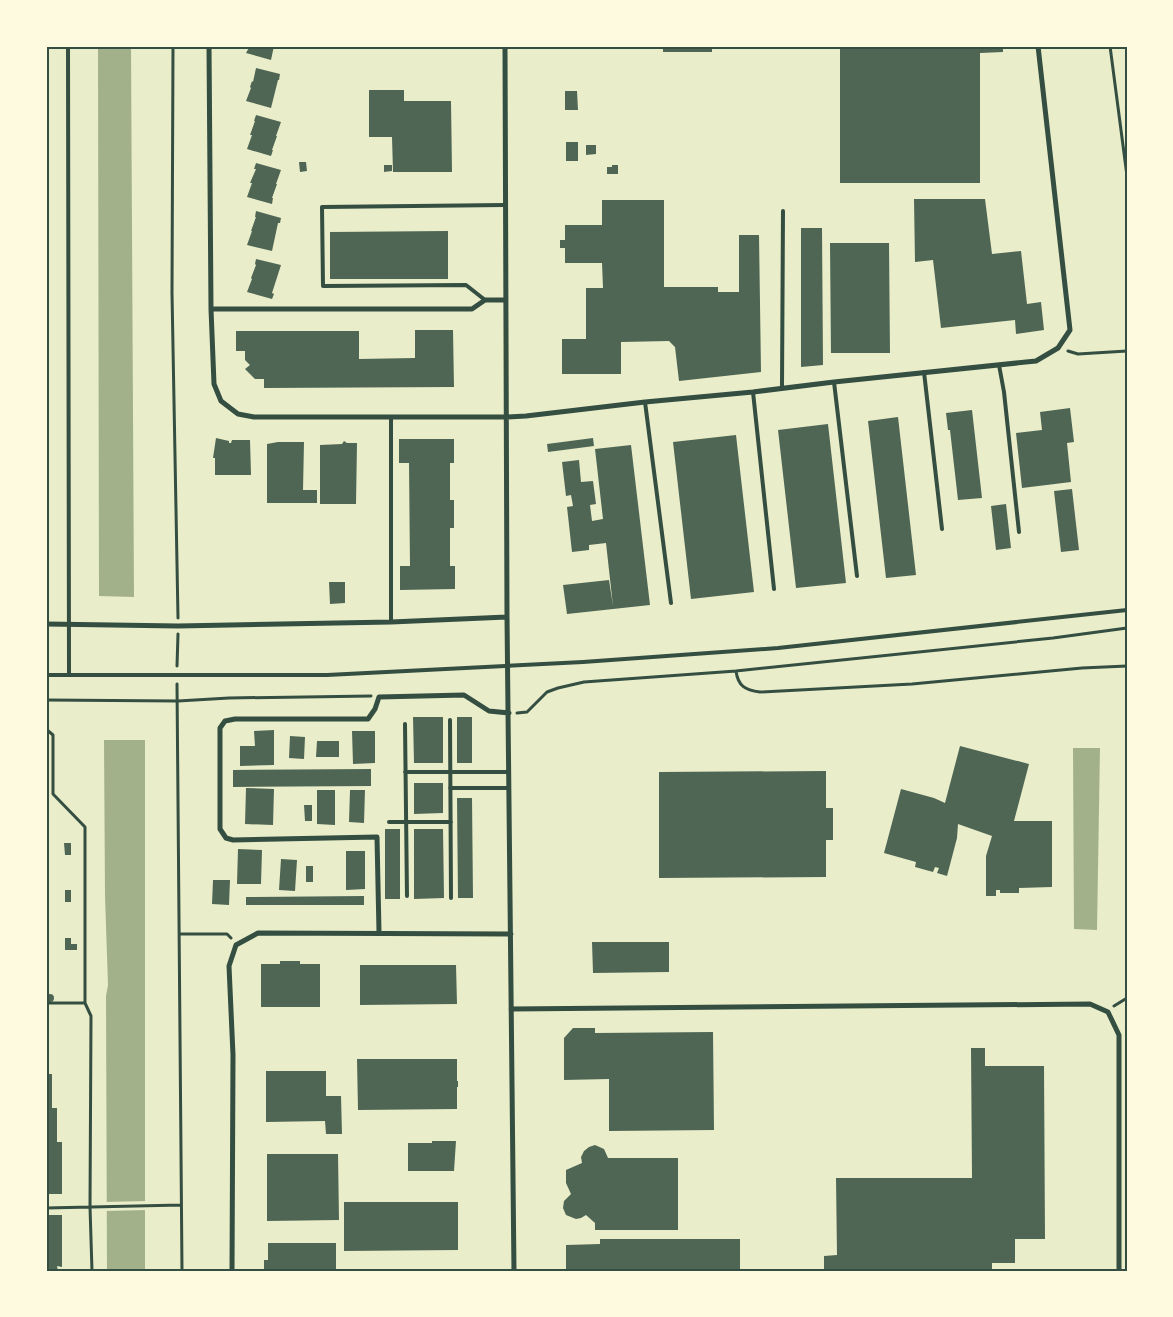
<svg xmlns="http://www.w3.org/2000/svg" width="1173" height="1317" viewBox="0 0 1173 1317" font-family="Barlow,sans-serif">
	<rect width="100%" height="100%" fill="#e9edc9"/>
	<path fill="#a3b18a" d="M98,46H131L134,597L99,596Z
		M104,740H145V1271H107L106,996L108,985L105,896Z
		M1073,748H1100L1097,930L1074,929Z"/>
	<path fill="#e9edc9" d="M147,1201V1210L104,1211V1202Z"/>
	<path fill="#4f6655" d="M250,46H274L271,60L246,53Z
		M343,46H438V49H343Z
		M663,46H712V52H663Z
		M840,46H1003V52L980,53V183H840Z
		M256,68L280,74L279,80H278L271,108L246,101L251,88L250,87L252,81L253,82Z
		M369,90H404V101H451L452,172H393L392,137H369Z
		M565,91H577L578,110H565Z
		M256,115L281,122L276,136H277L272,150H273L271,156L247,149L252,135H250L255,121H254Z
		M566,142H578V161H566Z
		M586,145H596V154L586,155Z
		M299,162H306L307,171L300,172Z
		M256,163L281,170L276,184H277L272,198H273L272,204L247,197L252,183H250L256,169H254Z
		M384,165H392V171L384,172Z
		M612,165H618V174H607V167H612Z
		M914,199H985L992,254L1021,251L1027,304L1041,302L1044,330L1016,334L1015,320L941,328L933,260L915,262Z
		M602,200H664V287H718V292H739V235H759L761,372L679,381L675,347L669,341L621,342V374H562V339H586V288H603L602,263H565V248H560V240H565V225H602Z
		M256,211L281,218L280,223H278L272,251L247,245L252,231H251L256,217H255Z
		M801,228H822L823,365L801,367Z
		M448,231V279H330V232Z
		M830,243H889L890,353H831Z
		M256,259L281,265L272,293L274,294L272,299L247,292L252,279L251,278L256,265L255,264Z
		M415,330H453L454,387L264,388V379H255L245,369L250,365L245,360V351H236V331H359V359L415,358Z
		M1070,408L1074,442L1067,443L1071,482L1022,488L1016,433L1042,430L1040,412Z
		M972,410L982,498L958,500L950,430H948L946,413Z
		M898,417L916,575L886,578L868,421Z
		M828,424L846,583L796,588L778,430Z
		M736,435L754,592L691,599L673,442Z
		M216,438L229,441V443H231L232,440H250L251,475H215V458H213Z
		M593,438L594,446L548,452L547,444Z
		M399,439H454V463H450V500H454V528H450V566H455V589L400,590V566H410L409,463H399Z
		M344,441L347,443H357L356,504H320V445L342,444Z
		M278,442H304L303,490H317V503H267V444Z
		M631,445L650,605L567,614L563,585L609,580L613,606L606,543L589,545V550L572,552L567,507L573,506L571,495L566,496L562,462L579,460L581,482L593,481L596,504L590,505L592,521L603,519L595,449Z
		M1072,489L1079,550L1061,552L1054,491Z
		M1006,504L1011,548L996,550L991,506Z
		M329,582H345V603L330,604Z
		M413,717H443V763H414Z
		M457,717H472V763H457Z
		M274,730V765L240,766V746H255L254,731Z
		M352,731H375V763L353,764Z
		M290,736L305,737L304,759L289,758Z
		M317,741H339V757H316Z
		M960,746L1029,764L1014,821H1052V887L1019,888V893H1000V890H996V896H986V856L992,836L958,824L957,838L947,876L937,873L939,868L935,867L933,872L915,867L916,862L884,853L901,789L934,798L945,803Z
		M371,769V786L233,787V770Z
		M826,771V808H833V840H826V877L659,878V772Z
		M414,783H443V813L414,814Z
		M246,788L274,789L273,825L245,824Z
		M317,790H335V825L317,824Z
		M350,790H365L364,823L349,822Z
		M457,798H472L473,898H458Z
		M304,805H312V821H305Z
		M385,829H400V899H385Z
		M414,829H443L444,898L414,899Z
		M64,843H71V855H65Z
		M238,849L262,850L261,884H237Z
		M346,851H365V889L346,890Z
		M281,859L297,860L295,891L279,890Z
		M306,866H313V882H306Z
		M46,870H49V923H46Z
		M213,880H230L229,905L212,904Z
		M65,890H71V902H65Z
		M364,896V905H246V897Z
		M65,938H71V944H77V950H65Z
		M592,942H669V972L593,973Z
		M280,961H300V964H320V1007H261V964H280Z
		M360,965H456L457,1004L360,1005Z
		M46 998a4 4 0 1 1 8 0a4 4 0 1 1-8 0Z
		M573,1028H595V1033L713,1032L714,1130L609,1131V1079L564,1080V1038Z
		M971,1048H985V1066H1044L1045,1239H1015V1263H992V1271H824V1256L837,1255L836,1178H972Z
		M357,1059H457V1081H458V1087H457V1109L358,1110Z
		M266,1071H326V1096H341L342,1134H326L325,1121L266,1122Z
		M46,1074H52V1108H57V1142H62V1194H46Z
		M432,1141H456L454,1171H408V1143H432Z
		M595,1145L604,1149L608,1158H678V1230H595V1223L586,1215L581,1218L576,1219L566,1215L563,1208L564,1201L571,1194L566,1183V1170L582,1163L581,1157L584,1151L589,1147Z
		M267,1154H338L339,1220L267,1221Z
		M344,1202H458V1250L344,1251Z
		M46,1215H62V1267L57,1266L58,1271H46Z
		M600,1239H740V1271H588V1269H566V1245L600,1244Z
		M268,1243H336V1271H264V1260H268Z"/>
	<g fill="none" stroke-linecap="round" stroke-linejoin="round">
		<path stroke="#344e41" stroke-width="3" d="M173,46L172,293L178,618
			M1110,46L1127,176
			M1068,351L1078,354L1127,351
			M177,666L178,634
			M736,671C738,686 745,690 760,692L912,684L1082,668L1127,666
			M177,684L182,1271
			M46,700L178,701L229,698L371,696
			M517,713L527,712L547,692L558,688L584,682L736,671L1053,638L1127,628
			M46,729L53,735V794L85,827V1003L91,1016L90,1207L92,1271
			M180,934H227L231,938
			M46,1003H85
			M1114,1006L1127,998
			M46,1208L181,1205"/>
		<path stroke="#344e41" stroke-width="4" d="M68,46L69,675
			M485,300L466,285L323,286L322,207L505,205
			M999,365L1004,392L1019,532
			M924,372L942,529
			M834,382L857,576
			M782,388L783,211
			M753,392L774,589
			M645,402L671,603
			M391,622V417
			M46,675H327L583,662L778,648L1127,610
			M450,720L451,898
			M405,724L407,896
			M405,772H509
			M450,788H509
			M389,822H451"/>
		<path stroke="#344e41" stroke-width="5" d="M209,46L211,309L214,384L221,401L238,414L254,417H506L526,416L645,402L753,392L834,382L1036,361L1058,348L1070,330L1038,46
			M505,46L507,617L514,1271
			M211,309H472L485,300H506
			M46,624L178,626L391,622L507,617
			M379,932L377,837L233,840L226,838L220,829V728L225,721L235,719H368L375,709L379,697L464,695L489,711L509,713
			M511,1009L1090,1004L1108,1012L1119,1035V1271
			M232,1271L233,1055L229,966L236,945L258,933L511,934"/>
	</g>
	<rect width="1173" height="1317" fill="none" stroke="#fefae0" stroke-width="95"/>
	<rect x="48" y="48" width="1078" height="1222" fill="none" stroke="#344e41" stroke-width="2"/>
</svg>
